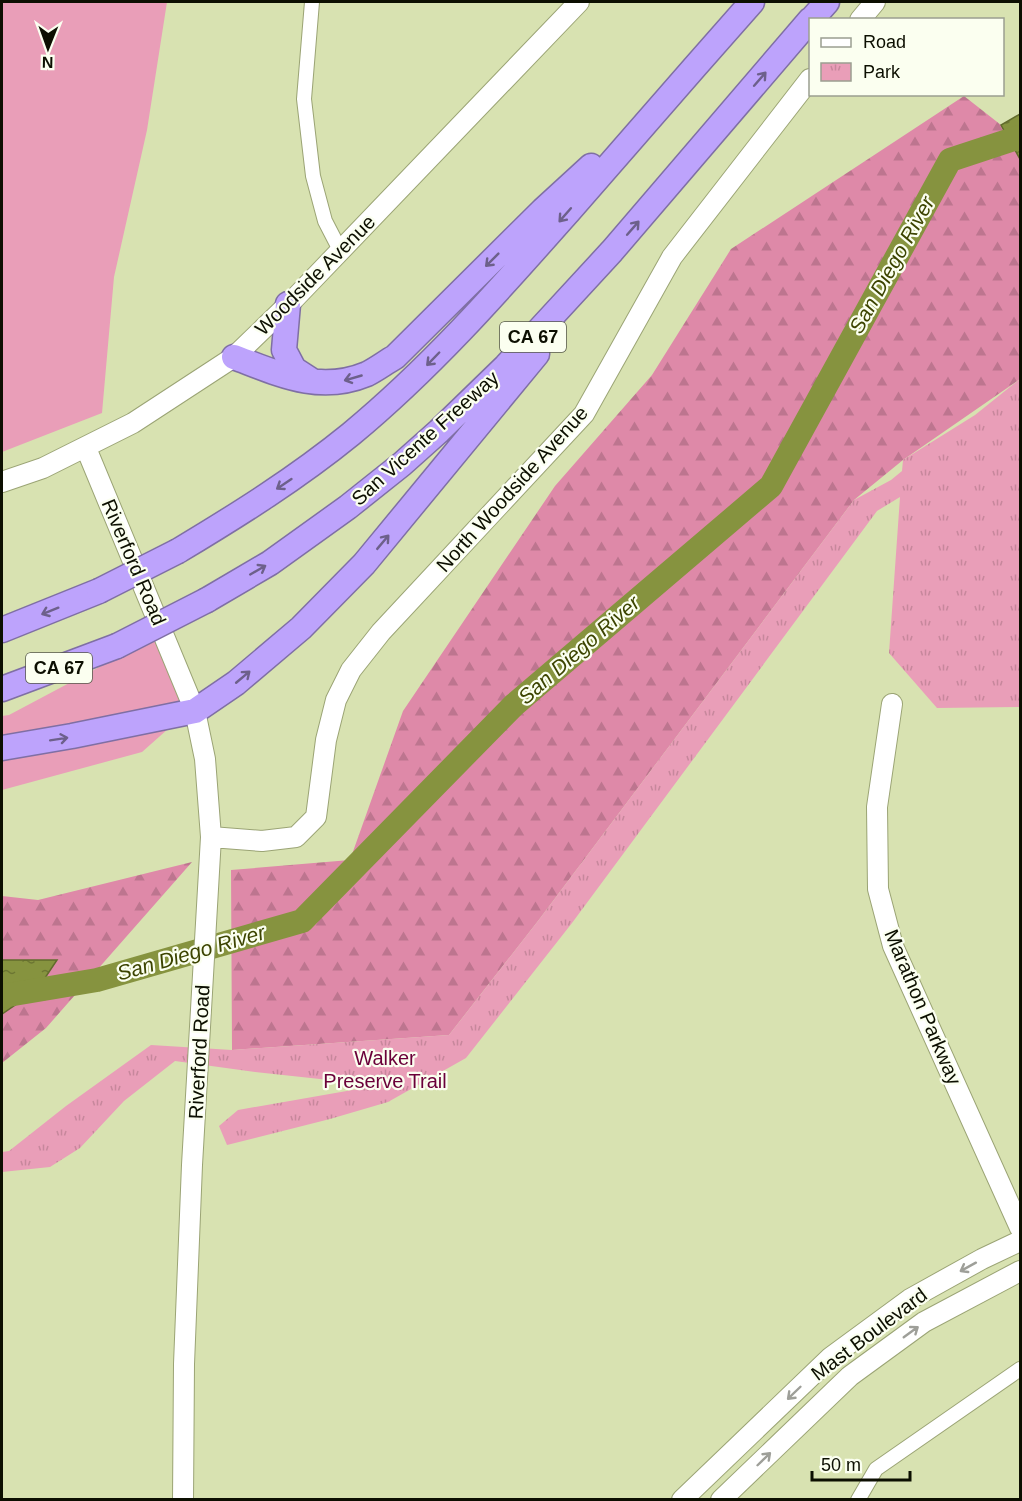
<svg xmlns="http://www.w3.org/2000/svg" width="1022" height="1501" viewBox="0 0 1022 1501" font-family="Helvetica,sans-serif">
	<defs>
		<pattern id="forest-firs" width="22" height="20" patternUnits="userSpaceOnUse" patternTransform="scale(1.5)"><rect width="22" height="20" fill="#de89a8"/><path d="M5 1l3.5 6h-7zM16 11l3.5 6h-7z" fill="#bd758f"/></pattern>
		<pattern id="park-tufts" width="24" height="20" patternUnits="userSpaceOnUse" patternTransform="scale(1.5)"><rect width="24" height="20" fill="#e99eb8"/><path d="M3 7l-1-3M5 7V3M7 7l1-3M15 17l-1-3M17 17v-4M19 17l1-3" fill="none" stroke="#c7879c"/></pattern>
		<pattern id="water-ripples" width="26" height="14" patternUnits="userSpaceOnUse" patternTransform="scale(1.5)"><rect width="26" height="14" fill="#86933f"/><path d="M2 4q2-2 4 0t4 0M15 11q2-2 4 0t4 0" fill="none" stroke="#6c7632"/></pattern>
	</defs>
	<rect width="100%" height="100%" fill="#d8e2b1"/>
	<path fill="#e99eb8" d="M2,2H167L147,130L114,277L102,413L2,452Z
		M154,638L186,713L142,752L2,790V716L9,715Z"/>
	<path fill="url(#forest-firs)" d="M964,96L1001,125L1020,159V379L903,460L854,500L538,921L449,1035L232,1050L231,870L350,860L403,711L555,486L652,375L731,249Z
		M192,862L46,1028L2,1063V896L38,900Z"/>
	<path fill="url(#park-tufts)" d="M1020,379V707L937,708L889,653L900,497L877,511L572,923L466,1058L388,1102L330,1119L227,1145L219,1126L238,1110L358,1089L357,1083L255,1072L175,1061L124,1101L80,1148L50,1167L2,1172V1152L9,1151L66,1106L151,1045L232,1050L449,1035L538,921L854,500L891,480L902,471L903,460L975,415Z"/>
	<path fill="url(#water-ripples)" stroke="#616b2c" stroke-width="1.5" d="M1020,114V159L1001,125Z
		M2,960H57L37,990L2,1014Z"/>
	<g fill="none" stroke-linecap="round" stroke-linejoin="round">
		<path stroke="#86933f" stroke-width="24" d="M2,996L97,980L302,921L514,705L771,486L950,160L1020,137"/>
		<defs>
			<path id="street" d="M312,2L304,99L313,176L325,221L340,250
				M858,1500L876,1469L1020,1369"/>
			<path id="secondary" d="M860,20L875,2
				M86,448L195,711L205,759L211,837L192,1165L184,1364L183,1500
				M2,482L43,468L133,423L234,357L295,298L579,2
				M892,704L877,807L878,889L893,946L1020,1228
				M211,837L262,841L296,837L316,817L326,740L336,700L351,670L381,632L584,414L672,257L810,79
				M682,1500L831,1357L910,1299L982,1259L1020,1241
				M721,1500L850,1376L924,1322L1020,1271"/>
			<path id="highway" d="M811,20L827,2
				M288,304L284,350L294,369L311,380
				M234,357C279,374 319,394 367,374C377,369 386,362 395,357L543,210L591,166
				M178,551C238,515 297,478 351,434C432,367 501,288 570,210C631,140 691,71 752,2
				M207,600L270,563L348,507L402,464L439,431L506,366L612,251L810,20
				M2,630L99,591
				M2,689L117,646
				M2,748L72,736L195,711L236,683L301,628L364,564L537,354"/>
		</defs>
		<use href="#street" stroke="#9ba475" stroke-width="16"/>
		<use href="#secondary" stroke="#9ba475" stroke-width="22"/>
		<use href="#highway" stroke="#7f6fa4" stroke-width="27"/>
		<use href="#street" stroke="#fff" stroke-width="14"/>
		<use href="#secondary" stroke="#fff" stroke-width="20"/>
		<use href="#highway" stroke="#bda3fc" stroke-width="24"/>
		<defs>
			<path id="highway-bridge" d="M99,591L178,551
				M117,646L207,600"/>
		</defs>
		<use href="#highway-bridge" stroke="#7f6fa4" stroke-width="27" stroke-linecap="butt"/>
		<use href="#highway-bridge" stroke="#bda3fc" stroke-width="24"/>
	</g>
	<defs><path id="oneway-shaft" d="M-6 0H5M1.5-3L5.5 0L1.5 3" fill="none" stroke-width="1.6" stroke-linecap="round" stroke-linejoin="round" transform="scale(1.5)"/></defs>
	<g stroke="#6d608b">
		<use href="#oneway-shaft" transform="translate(760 79) rotate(-49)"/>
		<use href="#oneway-shaft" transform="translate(565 215) rotate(131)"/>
		<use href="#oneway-shaft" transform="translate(633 228) rotate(-49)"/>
		<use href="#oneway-shaft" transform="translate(492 260) rotate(135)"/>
		<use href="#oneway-shaft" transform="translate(433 359) rotate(134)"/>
		<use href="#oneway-shaft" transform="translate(353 378) rotate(164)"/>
		<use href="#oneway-shaft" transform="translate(284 484) rotate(146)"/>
		<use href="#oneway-shaft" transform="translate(383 542) rotate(-50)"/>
		<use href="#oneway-shaft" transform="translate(258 570) rotate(-30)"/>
		<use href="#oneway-shaft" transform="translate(50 611) rotate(158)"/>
		<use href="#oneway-shaft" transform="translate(243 677) rotate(-40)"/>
		<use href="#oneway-shaft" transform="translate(59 739) rotate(-9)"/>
	</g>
	<g stroke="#9e9f99">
		<use href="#oneway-shaft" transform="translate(968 1267) rotate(151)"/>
		<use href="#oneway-shaft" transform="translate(911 1332) rotate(-36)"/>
		<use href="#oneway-shaft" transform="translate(794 1393) rotate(136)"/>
		<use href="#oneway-shaft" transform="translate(764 1459) rotate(-44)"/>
	</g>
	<g text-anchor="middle" stroke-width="4.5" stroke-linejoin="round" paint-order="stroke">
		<g fill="#fbfff0" stroke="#545749" stroke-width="1.5">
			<rect x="500" y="322" width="66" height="30" rx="4.5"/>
			<rect x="26" y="653" width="66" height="30" rx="4.5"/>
		</g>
		<g font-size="18" font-weight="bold" fill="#0c0f01">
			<text x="533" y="343">CA 67</text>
			<text x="59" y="674">CA 67</text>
		</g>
		<g font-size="20" fill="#0c0f01" stroke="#fbfff0">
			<text transform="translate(315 275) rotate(-45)" y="7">Woodside Avenue</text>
			<text transform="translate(425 438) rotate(-42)" y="7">San Vicente Freeway</text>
			<text transform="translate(512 489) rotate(-48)" y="7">North Woodside Avenue</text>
			<text transform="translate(134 562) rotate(67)" y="7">Riverford Road</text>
			<text transform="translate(923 1007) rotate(67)" y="7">Marathon Parkway</text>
			<text transform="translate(199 1052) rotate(-87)" y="7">Riverford Road</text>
			<text transform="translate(869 1334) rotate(-37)" y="7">Mast Boulevard</text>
		</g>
		<g font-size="20" fill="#6a0039" stroke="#fbfff0">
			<text x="385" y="1065">Walker<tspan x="385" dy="23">Preserve Trail</tspan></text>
		</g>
		<g font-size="21" font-style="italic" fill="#3c4401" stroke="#fbfff0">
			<text transform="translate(892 265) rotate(-61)" y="7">San Diego River</text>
			<text transform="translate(579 650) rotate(-41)" y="7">San Diego River</text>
			<text transform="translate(191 953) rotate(-16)" y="7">San Diego River</text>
		</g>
	</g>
	<rect width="1022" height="1501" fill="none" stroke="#0c0f01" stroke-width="6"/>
	<rect x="809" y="18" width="195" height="78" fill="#fbfff0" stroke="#9b9f90" stroke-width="1.5"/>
	<rect x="821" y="38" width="30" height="9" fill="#ffffff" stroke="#9b9f90" stroke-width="1.5"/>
	<text x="863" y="48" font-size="18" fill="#0c0f01">Road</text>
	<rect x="821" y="63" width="30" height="18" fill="url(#park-tufts)" stroke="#9b9f90" stroke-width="1.5"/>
	<text x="863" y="78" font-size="18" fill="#0c0f01">Park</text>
	<g transform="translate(48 48) rotate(181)" stroke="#fbfff0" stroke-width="4.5" paint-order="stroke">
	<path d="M0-4.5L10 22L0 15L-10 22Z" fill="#0c0f01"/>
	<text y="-9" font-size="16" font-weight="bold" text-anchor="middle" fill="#0c0f01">N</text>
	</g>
	<path d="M812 1471v9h98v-9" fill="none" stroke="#0c0f01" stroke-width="3"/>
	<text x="821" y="1471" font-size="18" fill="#0c0f01" stroke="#fbfff0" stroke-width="4.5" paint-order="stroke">50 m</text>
</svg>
